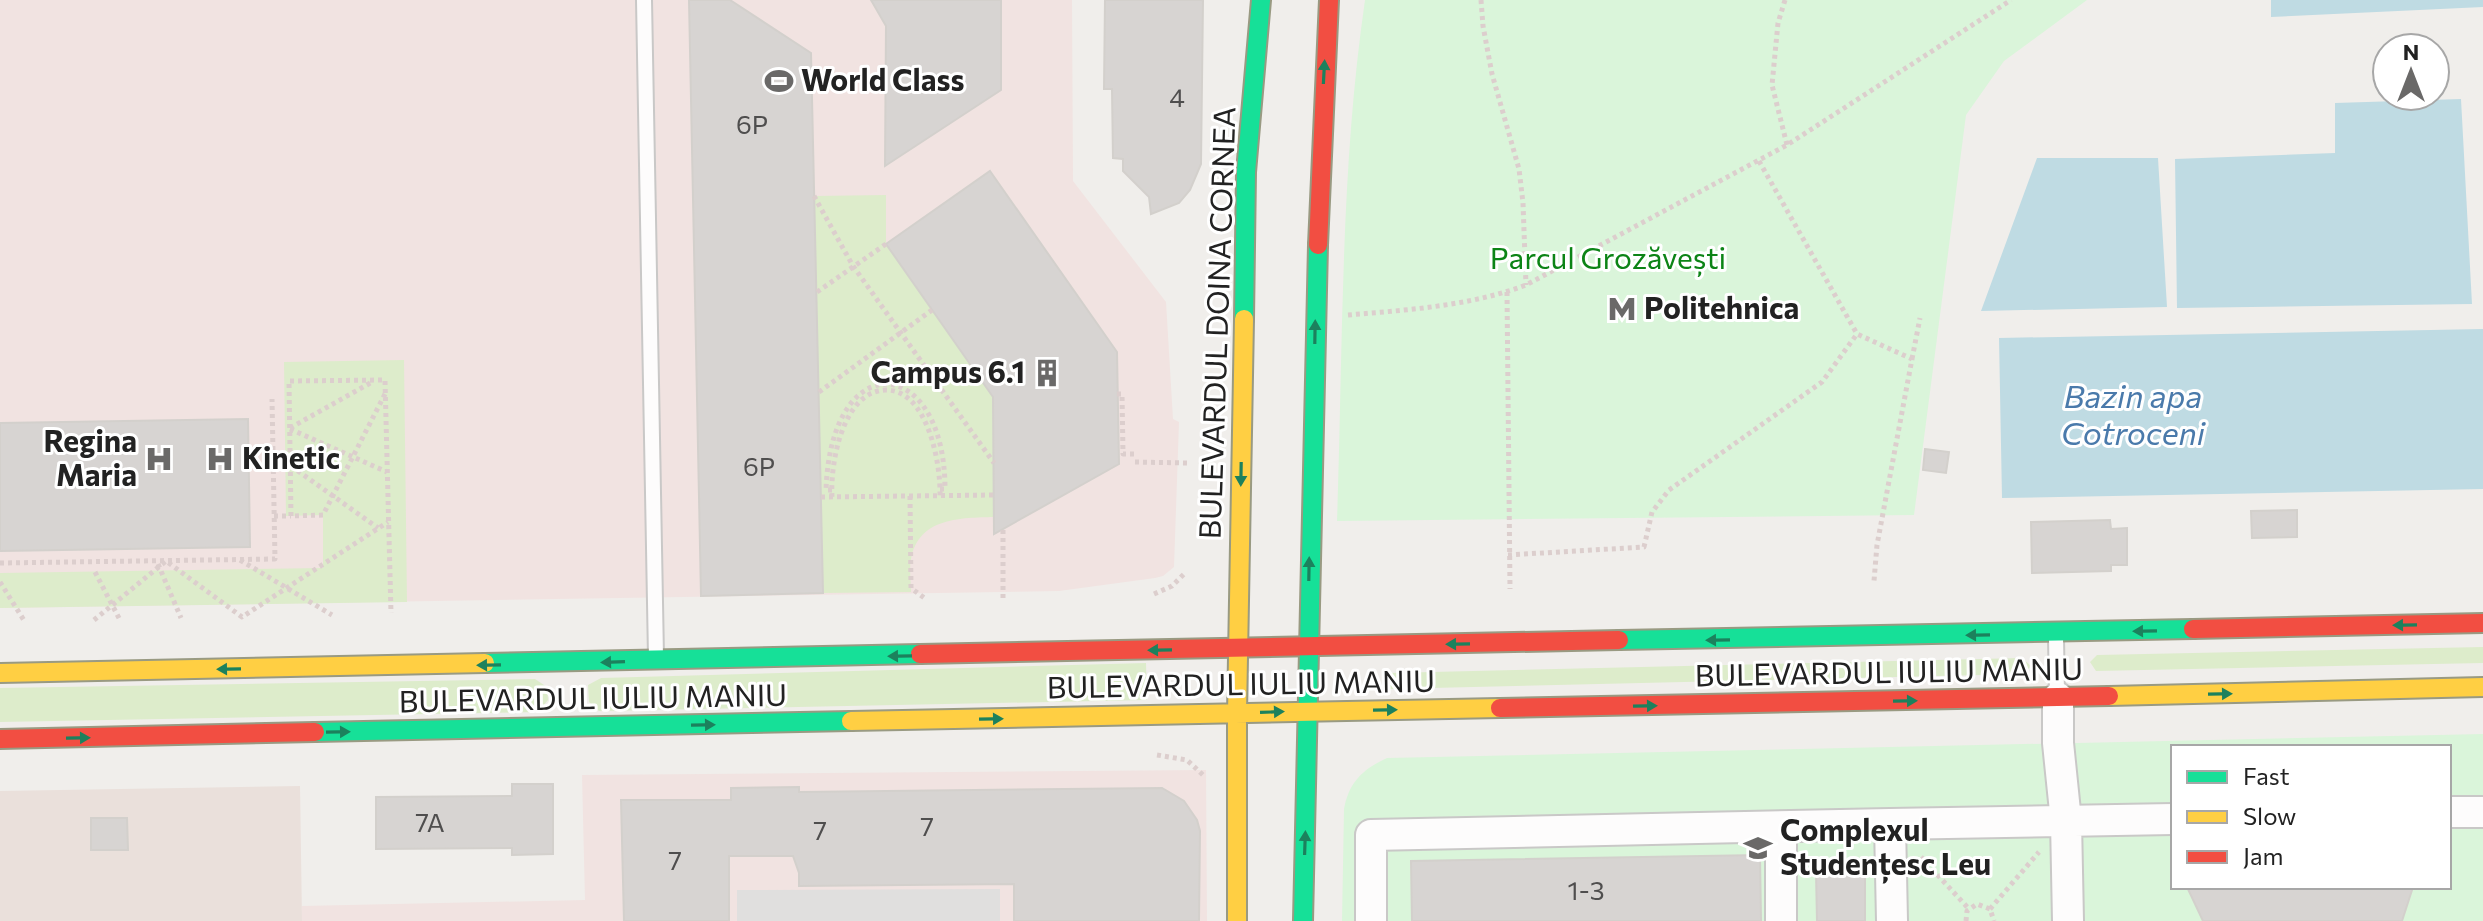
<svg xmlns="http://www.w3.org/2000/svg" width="2483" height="921" viewBox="0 0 2483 921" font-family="Commissioner,sans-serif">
	<rect width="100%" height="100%" fill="#f0eeeb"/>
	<path fill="#f1e3e1" d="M0,0H1072L1073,181L1166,302L1173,419L1179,422L1174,567L1163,576L1155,578L1059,591L0,608Z
		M1206,770L1207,921H302V906L585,900L582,775Z"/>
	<path fill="#eae0db" d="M300,786L302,921H0V791Z"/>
	<path fill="#ddeccb" d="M886,195V244L993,397L994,517C961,518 919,517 911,559C909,569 911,582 911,592L823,593L814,196Z
		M404,360L407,602L0,608V573L323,568V515L286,516L284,362Z
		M2483,647V663L2096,671L2090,662L2097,655Z
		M2022,658L2031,666L2024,674L1389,689V673Z
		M1146,663L1147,700L599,711L589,702L588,685L601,678Z
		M535,679L547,687L548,700L538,712L0,722V688Z"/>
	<path fill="#daf5da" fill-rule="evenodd" d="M1365,0H2087L2004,61L1966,115L1914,515L1337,521C1343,349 1340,171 1365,0Z
		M2483,734V921H1342L1344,809C1349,782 1363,769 1387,758ZM2173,747H2449V887H2173Z"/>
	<path fill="#e0dfde" d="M1000,889V921H737V890Z"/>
	<path fill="#bfdbe3" d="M2271,0H2483V7L2271,17Z
		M2461,99L2472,304L2177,308L2175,159L2335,153V103Z
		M2037,158H2158L2167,307L1981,311Z
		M2483,329V489L2002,498L1999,338Z"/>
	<path fill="#d7d4d2" stroke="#d3d0cc" stroke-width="2" d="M689,0H730L811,53L823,593L701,596Z
		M871,0H1001V90L885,166L886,26Z
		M1105,0H1203L1201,164L1190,190L1179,203L1151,214L1149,197L1123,171V159L1113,158L1112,89H1104Z
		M990,171L1117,352L1119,464L994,534L993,397L886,244Z
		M248,419L250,547L0,551V423Z
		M1925,449L1949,452L1946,473L1923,470Z
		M2297,510V537L2252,538L2251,511Z
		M2110,520L2111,529L2127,528V565H2111V571L2032,573L2031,522Z
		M512,784H553V854L512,855V848L376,849V797L512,796Z
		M799,787V792L1162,788L1184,801L1197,820L1200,831L1199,921H1014V884L799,886V873L793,856H729V921H624L621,800H731V788Z
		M91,818H127L128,850H91Z
		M1760,855L1761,921H1412L1411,861Z
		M1865,871V921H1817L1816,872Z
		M2187,887H2413L2402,921H2203Z"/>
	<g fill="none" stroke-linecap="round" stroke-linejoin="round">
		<defs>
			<path id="lane" d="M644,0L656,657
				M2056,638L2057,693"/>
			<path id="street" d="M2058,698V743L2066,821L2068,921
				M2449,812H2483
				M1781,827V921
				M1371,921V835L1890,824
				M1892,921L1890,824L2173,819"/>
			<path id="fast" d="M1244,319L1246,172L1261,0
				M1619,640L2193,629
				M485,663L920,654
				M315,732L851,721
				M1303,921L1318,245"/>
			<path id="slow" d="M0,673L485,663
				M2109,696L2483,687
				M851,721L1500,708
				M1237,921V713L1244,319"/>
			<path id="jam" d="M1318,245L1329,0
				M2193,629L2483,623
				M920,654L1619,640
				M1500,708L2109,696
				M0,739L315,732"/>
		</defs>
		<use href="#lane" stroke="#c9c8c7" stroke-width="18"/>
		<use href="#street" stroke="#c9c8c7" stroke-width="34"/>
		<use href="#fast" stroke="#999a82" stroke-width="22"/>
		<use href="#slow" stroke="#999a82" stroke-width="22"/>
		<use href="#jam" stroke="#999a82" stroke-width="22"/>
		<path stroke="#dccecd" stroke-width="5" stroke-dasharray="4 4" stroke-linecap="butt" d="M1481,0L1483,26L1492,74L1519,169L1523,203L1526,285
			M1785,0L1778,23L1772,85L1787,145
			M1759,161L1857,334
			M814,196L853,266L994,463
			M817,292L886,244
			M1507,292L1510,589
			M1348,315C1407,310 1470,306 1526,285L1787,145L2011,0
			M1912,359L1920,318
			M819,392L932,310
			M385,394L323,515L291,516L289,381L385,380C387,458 389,536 391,613
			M1117,394H1122L1123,454H1135
			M290,428L372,382
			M290,429L387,472
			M1135,462L1187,463
			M291,466L378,528
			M832,490H826C831,344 945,354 945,489H940
			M910,496L911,588L927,600
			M821,497L994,495
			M832,497C830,465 842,392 885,390C928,389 941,465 940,496
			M274,516H291
			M1003,530V598
			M1508,555L1644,547L1652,512L1669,490L1822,382L1857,334L1912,359L1877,545L1874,581
			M240,560L332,615
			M0,563L275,559L272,399
			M158,564L181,618
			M95,572L120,620
			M0,582L25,622
			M1154,594L1172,586L1186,572
			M94,620L166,561L242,617L388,522
			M1157,755L1187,760L1203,775
			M1921,857L1969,909
			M1990,909L2039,852
			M1966,921L1967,911L1977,904L1990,909L1994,921"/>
		<use href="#lane" stroke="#fdfcfc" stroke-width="14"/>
		<use href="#street" stroke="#fdfcfc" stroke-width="30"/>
		<use href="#fast" stroke="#16e098" stroke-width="18"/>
		<use href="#slow" stroke="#ffcf43" stroke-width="18"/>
		<use href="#jam" stroke="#f24e42" stroke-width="18"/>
	</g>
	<defs><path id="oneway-solid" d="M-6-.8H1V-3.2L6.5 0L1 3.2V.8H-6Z" transform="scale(2)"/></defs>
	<g fill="#1c815d">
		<use href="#oneway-solid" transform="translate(1324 72) rotate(-87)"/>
		<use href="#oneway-solid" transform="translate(1315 332) rotate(-89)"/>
		<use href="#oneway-solid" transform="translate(1241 474) rotate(91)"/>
		<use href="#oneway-solid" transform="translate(1309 569) rotate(-89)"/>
		<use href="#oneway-solid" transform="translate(2405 625) rotate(179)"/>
		<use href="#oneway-solid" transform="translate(2145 631) rotate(179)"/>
		<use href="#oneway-solid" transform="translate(1978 635) rotate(179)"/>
		<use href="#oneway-solid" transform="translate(1718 640) rotate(179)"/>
		<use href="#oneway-solid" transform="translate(1458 644) rotate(179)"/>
		<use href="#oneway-solid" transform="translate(1160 650) rotate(179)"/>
		<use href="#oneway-solid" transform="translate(900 656) rotate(179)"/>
		<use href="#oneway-solid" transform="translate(613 662) rotate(178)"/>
		<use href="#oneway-solid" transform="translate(489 665) rotate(179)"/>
		<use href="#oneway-solid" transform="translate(229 669) rotate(179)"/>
		<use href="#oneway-solid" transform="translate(2220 694) rotate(-1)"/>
		<use href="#oneway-solid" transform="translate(1905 701) rotate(-1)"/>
		<use href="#oneway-solid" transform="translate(1645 706) rotate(-1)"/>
		<use href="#oneway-solid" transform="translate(1385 710) rotate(-1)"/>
		<use href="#oneway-solid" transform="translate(1272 712) rotate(-2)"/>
		<use href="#oneway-solid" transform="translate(991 719) rotate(-1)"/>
		<use href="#oneway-solid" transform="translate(703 725) rotate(-1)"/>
		<use href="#oneway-solid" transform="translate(338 732) rotate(-1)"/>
		<use href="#oneway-solid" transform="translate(78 738) rotate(-1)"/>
		<use href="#oneway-solid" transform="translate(1305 843) rotate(-88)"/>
	</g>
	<defs>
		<symbol id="stadium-bare" viewBox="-9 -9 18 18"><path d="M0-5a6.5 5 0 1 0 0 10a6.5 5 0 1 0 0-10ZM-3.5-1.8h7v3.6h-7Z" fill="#6a6968" stroke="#fff" stroke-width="2.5" paint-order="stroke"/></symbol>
		<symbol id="metro-bare" viewBox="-9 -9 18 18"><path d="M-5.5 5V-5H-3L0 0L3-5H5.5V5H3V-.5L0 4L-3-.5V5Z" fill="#6a6968" stroke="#fff" stroke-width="2.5" paint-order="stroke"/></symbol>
		<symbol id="building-bare" viewBox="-9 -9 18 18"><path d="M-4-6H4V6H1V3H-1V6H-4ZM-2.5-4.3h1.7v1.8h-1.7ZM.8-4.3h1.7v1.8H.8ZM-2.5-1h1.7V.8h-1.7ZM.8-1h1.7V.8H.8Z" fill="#6a6968" stroke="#fff" stroke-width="2.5" paint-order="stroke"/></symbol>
		<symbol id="hospital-bare" viewBox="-9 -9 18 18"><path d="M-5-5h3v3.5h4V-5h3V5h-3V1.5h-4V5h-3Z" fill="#6a6968" stroke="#fff" stroke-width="2.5" paint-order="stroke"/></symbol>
		<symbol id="university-bare" viewBox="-9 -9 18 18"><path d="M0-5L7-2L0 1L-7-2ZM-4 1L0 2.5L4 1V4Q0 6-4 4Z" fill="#6a6968" stroke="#fff" stroke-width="2.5" paint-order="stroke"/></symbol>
	</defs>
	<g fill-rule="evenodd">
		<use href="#stadium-bare" x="759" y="61" width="40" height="40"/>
		<use href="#metro-bare" x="1602" y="289" width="40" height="40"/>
		<use href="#building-bare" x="1027" y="353" width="40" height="40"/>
		<use href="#hospital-bare" x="139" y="439" width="40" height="40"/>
		<use href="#hospital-bare" x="200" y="439" width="40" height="40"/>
		<use href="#university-bare" x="1738" y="828" width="40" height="40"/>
	</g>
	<g text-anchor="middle" stroke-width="6" stroke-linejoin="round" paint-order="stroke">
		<g font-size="26" fill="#4f4e4e">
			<text x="1177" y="107">4</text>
			<text x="752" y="134">6P</text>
			<text x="759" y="476">6P</text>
			<text x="430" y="832">7A</text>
			<text x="927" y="836">7</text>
			<text x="820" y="840">7</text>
			<text x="675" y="870">7</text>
			<text x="1586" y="900">1-3</text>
		</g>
		<g font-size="30" font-weight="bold" fill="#222" stroke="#fff" text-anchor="start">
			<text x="801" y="91">World Class</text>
			<text x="1644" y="319">Politehnica</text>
			<text x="1025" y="383" text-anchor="end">Campus 6.1</text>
			<text x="137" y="452" text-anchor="end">Regina<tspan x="137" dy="34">Maria</tspan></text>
			<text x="242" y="469">Kinetic</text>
			<text x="1780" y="841">Complexul<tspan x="1780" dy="34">Studențesc Leu</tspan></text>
		</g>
		<g font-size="30" fill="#0c8416" stroke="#fff">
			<text x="1608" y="269">Parcul Grozăvești</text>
		</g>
		<g font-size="30" fill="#222" stroke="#fff">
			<text transform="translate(1218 323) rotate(-88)" y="10">BULEVARDUL DOINA CORNEA</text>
			<text transform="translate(1889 673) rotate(-1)" y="10">BULEVARDUL IULIU MANIU</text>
			<text transform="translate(1241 685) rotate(-1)" y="10">BULEVARDUL IULIU MANIU</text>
			<text transform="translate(593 699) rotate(-1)" y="10">BULEVARDUL IULIU MANIU</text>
		</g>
		<g font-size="32" font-style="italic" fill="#4a7aab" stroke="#fff">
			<text x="2133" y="408">Bazin apa<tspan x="2133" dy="37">Cotroceni</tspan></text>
		</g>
	</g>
	<rect x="2171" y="745" width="280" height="144" fill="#ffffff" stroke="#a7a7a7" stroke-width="2"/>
	<rect x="2187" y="771" width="40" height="12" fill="#16e098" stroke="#a7a7a7" stroke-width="2"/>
	<text x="2243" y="785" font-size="24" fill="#222222">Fast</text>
	<rect x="2187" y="811" width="40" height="12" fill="#ffcf43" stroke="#a7a7a7" stroke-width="2"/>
	<text x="2243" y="825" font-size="24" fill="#222222">Slow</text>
	<rect x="2187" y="851" width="40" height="12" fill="#f24e42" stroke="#a7a7a7" stroke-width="2"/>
	<text x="2243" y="865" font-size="24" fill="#222222">Jam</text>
	<g transform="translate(2411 72)"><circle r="38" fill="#ffffff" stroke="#a7a7a7" stroke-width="2"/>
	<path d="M0-6L14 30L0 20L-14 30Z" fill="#6a6968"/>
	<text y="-12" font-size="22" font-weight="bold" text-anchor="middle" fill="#222222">N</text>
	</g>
</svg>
